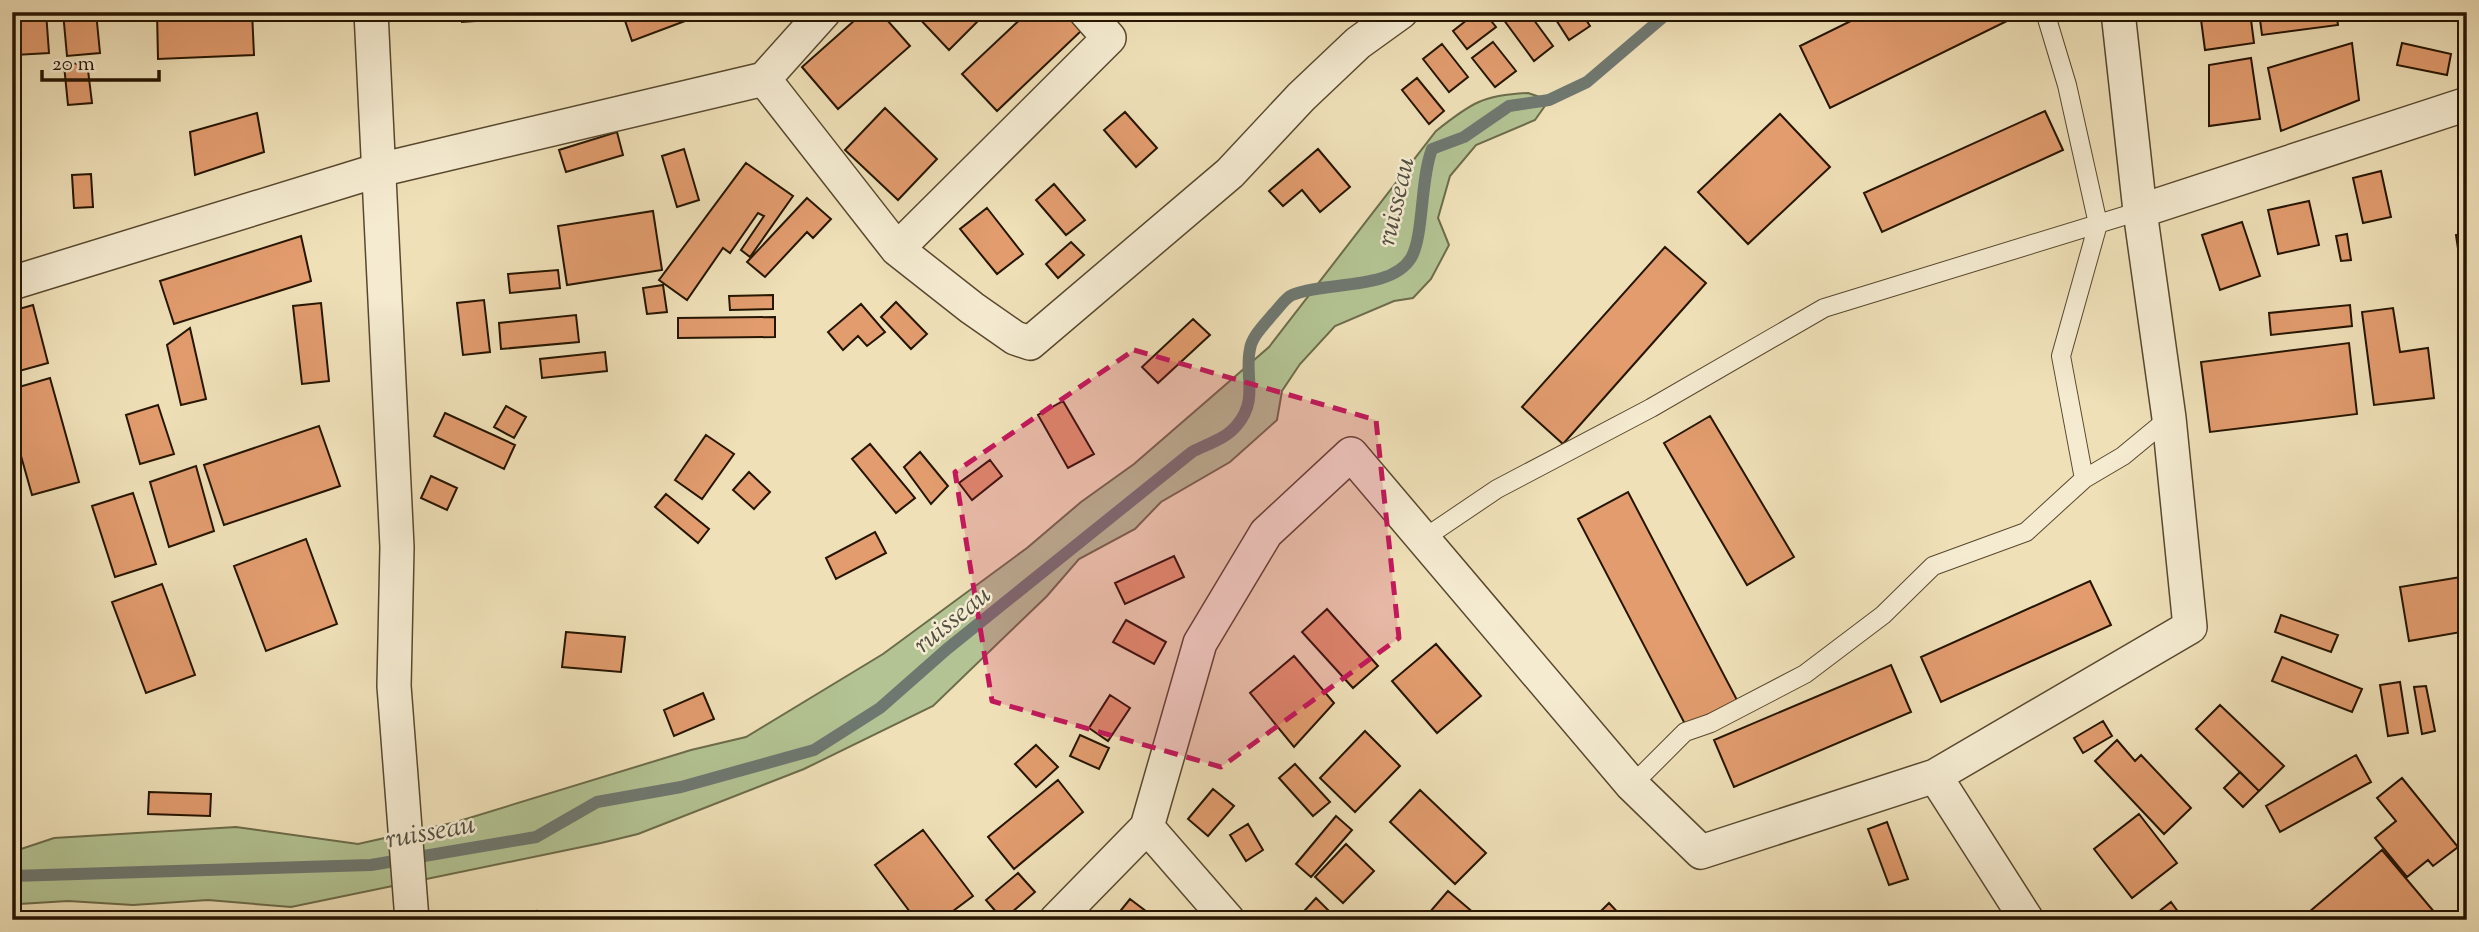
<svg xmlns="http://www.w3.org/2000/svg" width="2479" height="932" viewBox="0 0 2479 932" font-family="'Sorts Mill Goudy',serif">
	<rect width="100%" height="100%" fill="#efe0b8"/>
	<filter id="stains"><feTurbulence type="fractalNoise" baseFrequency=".00286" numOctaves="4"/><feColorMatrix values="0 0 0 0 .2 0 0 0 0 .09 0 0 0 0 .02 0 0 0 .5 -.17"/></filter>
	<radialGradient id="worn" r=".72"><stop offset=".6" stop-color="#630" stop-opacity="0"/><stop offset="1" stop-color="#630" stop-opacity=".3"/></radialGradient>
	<path fill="#b3c393" stroke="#6c6c4a" stroke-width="2" d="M1528,93L1549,100L1535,120L1476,145L1450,176L1438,218L1449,245L1431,279L1413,298L1394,301L1335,326L1300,364L1282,391L1277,420L1230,462L1161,502L1135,529L1079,559L1047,596L933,706L804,769L638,834L601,843L291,907L208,900L133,905L68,901L19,904L12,911V852L54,838L236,827L358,844L456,822L691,750L746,737L883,654L1027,548L1081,502L1134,464L1269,347L1436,131C1471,103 1483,95 1528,93Z"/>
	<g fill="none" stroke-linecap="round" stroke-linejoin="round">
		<path stroke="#6f7870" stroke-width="12" d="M12,876L371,865L536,837L597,802L681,787L814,750L880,708L947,649L1192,452C1207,444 1226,439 1237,425C1259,399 1244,376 1250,349C1252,336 1265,324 1273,314C1279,308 1285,298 1292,295C1325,281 1391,291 1411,258C1424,236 1420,180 1432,149L1464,137L1509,106L1549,100L1587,82L1669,12"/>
	</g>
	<path fill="#e29c6e" stroke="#261500" stroke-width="2" d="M12,12H46L49,53L15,55Z
		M63,12H96L100,53L67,56Z
		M157,12H252L254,55L158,59Z
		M461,12H503L504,19L462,22Z
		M622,12H709L632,41Z
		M864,12H880L910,46L838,109L802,67Z
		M919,12H987L949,50L916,15Z
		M1028,12H1064L1081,31L997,111L962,74Z
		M1477,12H1484L1496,27L1467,49L1453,31Z
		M1498,12H1528L1553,46L1534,61Z
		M1551,12H1581L1590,26L1569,40Z
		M1869,12H2005L2009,20L1830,108L1800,46Z
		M2200,12H2250L2254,43L2205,50Z
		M2259,12H2336L2338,25L2262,35Z
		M1493,42L1516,71L1495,87L1472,58Z
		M2352,43L2359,100L2281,131L2268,68Z
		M2402,43L2451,54L2447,75L2397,65Z
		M1442,44L1468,77L1449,92L1423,59Z
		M2251,58L2260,119L2209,126V65Z
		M87,62L92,103L68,105L64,65Z
		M1417,78L1444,111L1429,124L1402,90Z
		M885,108L937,159L898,200L845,150Z
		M2045,111L2063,150L1882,232L1864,193Z
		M1125,112L1157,148L1136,167L1104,130Z
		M257,113L264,152L195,175L190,132Z
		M1780,114L1830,167L1748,244L1698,192Z
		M617,132L623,155L566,172L559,150Z
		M684,149L699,200L677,207L662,156Z
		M1318,149L1350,187L1320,212L1302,190L1283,206L1269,191Z
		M746,163L793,196L750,257L741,250L764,216L758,213L730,253L723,248L687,300L659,280Z
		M2381,171L2391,217L2363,223L2353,178Z
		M91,174L93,207L74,208L72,175Z
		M1054,184L1085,220L1066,235L1036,200Z
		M807,198L831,219L813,238L807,232L765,277L747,262Z
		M2309,201L2319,245L2278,254L2268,210Z
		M987,208L1023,254L997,274L960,229Z
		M653,211L662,270L567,285L558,226Z
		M2242,222L2260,276L2220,290L2202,235Z
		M2467,233V261L2460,262L2456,235Z
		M2347,234L2351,260L2341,261L2336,236Z
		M301,236L311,281L174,324L160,281Z
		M1071,242L1084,255L1058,278L1046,264Z
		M1665,247L1706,283L1563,444L1522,407Z
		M558,270L560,288L510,293L508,274Z
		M663,285L667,312L647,314L643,288Z
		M773,295V309L730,310L729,296Z
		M484,300L490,352L463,355L457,303Z
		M896,302L927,334L911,349L881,317Z
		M321,303L329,381L302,384L293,306Z
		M861,304L885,332L867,346L858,336L843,350L828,332Z
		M33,305L48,363L12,373V311Z
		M2350,305L2352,326L2271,335L2269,313Z
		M2393,308L2400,352L2428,348L2434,398L2374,405L2362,312Z
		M576,315L579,342L501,349L499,323Z
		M775,317V337L678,338V318Z
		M1193,319L1210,335L1158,383L1142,367Z
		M190,328L206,399L181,405L167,345Z
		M2349,343L2357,414L2210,432L2201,362Z
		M605,352L607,371L542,378L540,359Z
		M50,378L79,482L32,495L12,424V389Z
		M1063,401L1094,454L1068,468L1038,415Z
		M158,405L174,454L140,464L126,415Z
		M506,406L526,417L514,438L494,427Z
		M445,413L515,445L504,469L434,436Z
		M1710,416L1794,557L1747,585L1664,443Z
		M319,426L340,486L224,525L204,465Z
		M706,435L734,454L702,499L675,480Z
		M870,444L915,498L896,513L852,459Z
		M920,452L948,486L931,504L904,467Z
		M2461,456H2467V498H2466Z
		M990,460L1002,476L972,500L959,483Z
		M196,466L214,531L169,547L150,482Z
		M749,472L770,492L754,509L733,490Z
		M431,476L457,488L447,510L421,498Z
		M1628,492L1737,700L1686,726L1578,519Z
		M133,493L156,564L115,577L92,506Z
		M666,494L709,529L698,543L655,507Z
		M875,532L886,553L836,579L826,558Z
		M306,539L337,624L266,651L234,566Z
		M1174,556L1184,577L1125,604L1115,583Z
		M2467,576V631L2409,641L2400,587Z
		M2090,581L2111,625L1941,702L1921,657Z
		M162,584L195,675L146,693L112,602Z
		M1327,609L1378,666L1353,688L1302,632Z
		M2281,615L2338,635L2331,652L2275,632Z
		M1126,620L1166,642L1154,664L1113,642Z
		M566,632L625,637L621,672L562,667Z
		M1436,644L1481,696L1437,733L1392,681Z
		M1294,656L1334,703L1294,747L1250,693Z
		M2282,657L2362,689L2352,712L2272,681Z
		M1891,665L1911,712L1734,787L1714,740Z
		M2400,682L2408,733L2388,736L2380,685Z
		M2426,686L2435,731L2422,734L2414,687Z
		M703,693L714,719L674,736L664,710Z
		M1110,695L1130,708L1108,741L1089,728Z
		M2220,705L2284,766L2259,791L2196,729Z
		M2103,721L2112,736L2083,753L2074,738Z
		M1365,731L1400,766L1355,812L1320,778Z
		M1080,735L1109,748L1099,769L1070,756Z
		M2117,740L2135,761L2141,755L2191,808L2164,834L2095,761Z
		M1036,745L1058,767L1036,787L1015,764Z
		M2356,755L2371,782L2280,832L2266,806Z
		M1295,764L1330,802L1313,816L1279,778Z
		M2240,772L2259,791L2243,807L2224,788Z
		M2402,778L2458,847L2433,866L2428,860L2407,877L2375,838L2396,821L2377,798Z
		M1058,780L1083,812L1014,869L988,837Z
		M1213,789L1234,806L1208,836L1188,819Z
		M1420,790L1486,853L1455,884L1390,822Z
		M149,792L211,794L210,816L148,814Z
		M2139,814L2177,863L2132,898L2094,849Z
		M1336,816L1352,830L1311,877L1296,864Z
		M1887,822L1908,879L1889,885L1868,829Z
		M1248,824L1263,850L1246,861L1230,835Z
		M923,830L973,896L941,920H916L875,865Z
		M1346,844L1374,871L1343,903L1315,877Z
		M2382,850L2441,920H2303L2302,918Z
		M1018,873L1035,892L1003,920L986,900Z
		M1448,891L1482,920H1423Z
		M1316,898L1338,920H1296Z
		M1130,899L1151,915L1147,920H1113Z
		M2171,902L2184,920H2148Z
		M1609,903L1624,919L1592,920Z
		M537,911L547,920H529Z"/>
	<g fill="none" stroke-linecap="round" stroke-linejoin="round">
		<defs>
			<path id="lane" d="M2045,12L2067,85L2098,224L2061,356L2084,479
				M1423,539L1497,489L1651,408L1824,308L2140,211
				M1632,785L1685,732L1711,723L1805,674L1883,615L1933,566L2026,532L2084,479L2123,456L2169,418"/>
			<path id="street" d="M371,12L397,547L394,686L412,920
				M2118,12L2140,211
				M764,79L897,249L972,308L1015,338L1030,343L1230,173L1301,97L1358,43L1401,12
				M897,249L1109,38L1086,12
				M12,283L379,170L764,79L824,12
				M1147,827L1228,920
				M1056,920L1147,827L1200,643L1266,533L1351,454L1632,785L1701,852L1935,776
				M2027,920L1935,776L2190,627L2169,418L2140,211L2467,104"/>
		</defs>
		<use href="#lane" stroke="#58482e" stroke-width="20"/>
		<use href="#street" stroke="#58482e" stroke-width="36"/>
		<use href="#lane" stroke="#f5ebd1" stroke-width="18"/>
		<use href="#street" stroke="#f5ebd1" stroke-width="33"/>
	</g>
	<path fill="#c2185b" fill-opacity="0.2" stroke="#c2185b" stroke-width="5" stroke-dasharray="14 9" stroke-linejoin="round" d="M1134,350L1376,420L1399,638L1221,767L992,701L955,472Z"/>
	<g text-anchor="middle" stroke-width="5" stroke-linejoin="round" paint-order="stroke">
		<g font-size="28" font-style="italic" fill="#504f41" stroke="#f5ebd1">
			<text transform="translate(1394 201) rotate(-77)" y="10">ruisseau</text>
			<text transform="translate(951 618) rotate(-39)" y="10">ruisseau</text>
			<text transform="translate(430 830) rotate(-10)" y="10">ruisseau</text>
		</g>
	</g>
	<rect width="2479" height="932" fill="none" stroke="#efe0b8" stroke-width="42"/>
	<rect x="14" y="14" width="2451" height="904" fill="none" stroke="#261500" stroke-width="3.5"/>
	<rect x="21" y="21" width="2437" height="890" fill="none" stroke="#261500" stroke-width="2"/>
	<path d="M42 70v10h117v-10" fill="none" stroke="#261500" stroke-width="3.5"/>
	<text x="52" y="70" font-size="21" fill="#261500" stroke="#f5ebd1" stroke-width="5" paint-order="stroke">20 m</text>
	<rect width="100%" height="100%" filter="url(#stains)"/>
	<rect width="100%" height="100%" fill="url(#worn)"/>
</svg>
